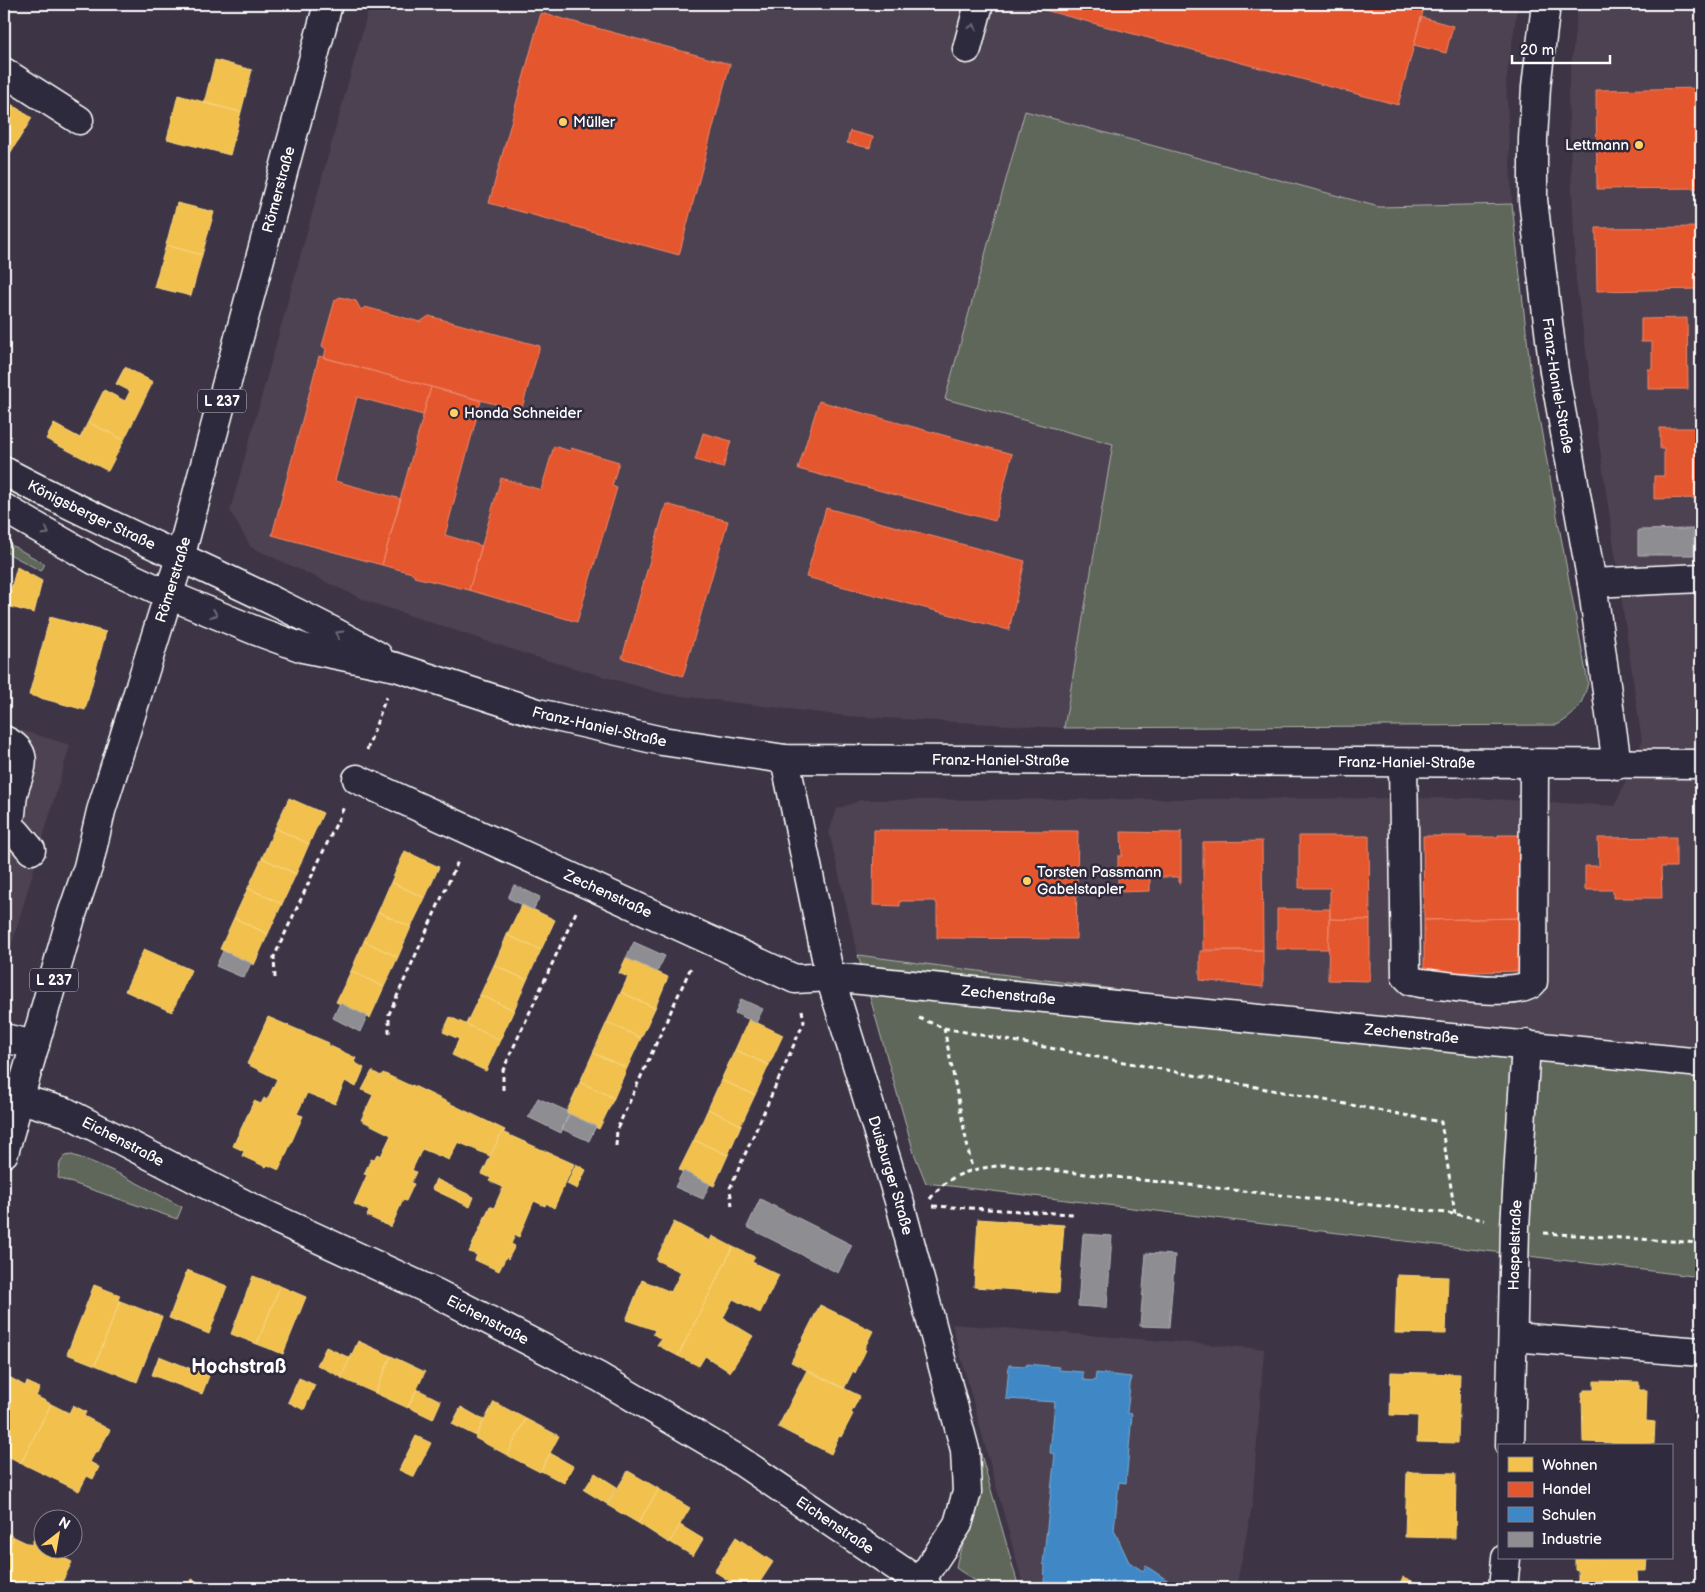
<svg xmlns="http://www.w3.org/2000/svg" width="1705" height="1592" viewBox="0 0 1705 1592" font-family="'Balsamiq Sans',sans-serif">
	<rect width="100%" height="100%" fill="#3d3546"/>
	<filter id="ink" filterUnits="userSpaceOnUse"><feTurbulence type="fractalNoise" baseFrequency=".02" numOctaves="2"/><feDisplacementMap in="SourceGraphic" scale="10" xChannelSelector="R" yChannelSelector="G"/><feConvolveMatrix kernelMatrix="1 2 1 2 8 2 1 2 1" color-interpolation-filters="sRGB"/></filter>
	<g filter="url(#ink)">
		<path fill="#4e4251" d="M370,4H1518L1506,82L1512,204L1379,207L1025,111L945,399L1114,444L1064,728L846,716L665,694L529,655L367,601L251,547L230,511Z
			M1578,4H1701V1061L1526,1044L858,955L829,832L837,809L861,800L1474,798L1615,806L1642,742L1576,281L1568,94Z
			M4,725L70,745L4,971Z
			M952,1324L1264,1349L1252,1506L1236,1588H1024Z"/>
		<path fill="#5e665a" stroke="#aeb2ac" d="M1025,111L1379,207L1512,204L1531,375L1588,683C1582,705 1577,714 1557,725L1064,728L1113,444L945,399Z
			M4,541L45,564L41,571L4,551Z
			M858,955L1526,1044L1701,1061V1277L926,1183L914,1153Z
			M72,1155C111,1167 146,1188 182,1207L177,1219L58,1178L60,1163L65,1156Z
			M980,1451L1019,1588H986L956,1568C958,1552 965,1542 971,1528C981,1503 981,1478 980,1451Z"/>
		<path fill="#f2c14e" stroke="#f6d483" d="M215,60L252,70L241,112L204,103Z
			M178,95L241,112L230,155L167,139Z
			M4,100L14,106L4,122Z
			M14,106L32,118L4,163V122Z
			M177,203L214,212L202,255L166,245Z
			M166,245L202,255L191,296L154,287Z
			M125,367L153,382L124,440L88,422L104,390L125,401L130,391L116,384Z
			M88,422L124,440L108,471L46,439L54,424L80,438Z
			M17,567L42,581L34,613L6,606Z
			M50,617L106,632L85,710L29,695Z
			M289,798L323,813L309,844L275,828Z
			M275,828L309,844L296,874L262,858Z
			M405,851L439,867L425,898L391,882Z
			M262,858L296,874L282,904L248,888Z
			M391,882L425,898L411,927L378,912Z
			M248,888L282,904L268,934L234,918Z
			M522,904L555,920L541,950L507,935Z
			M378,912L411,927L398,957L364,941Z
			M234,918L268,934L254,965L220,949Z
			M507,935L541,950L527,980L494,965Z
			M364,941L398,957L384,987L351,971Z
			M144,949L191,970L172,1012L125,991Z
			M626,958L668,977L655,1008L621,992L628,977L619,973Z
			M494,965L527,980L514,1010L480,995Z
			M351,971L384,987L370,1018L336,1002Z
			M621,992L655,1008L641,1038L607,1022Z
			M480,995L514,1010L500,1040L466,1024Z
			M268,1017L329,1043L328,1045L356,1058L354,1062L364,1068L356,1087L345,1081L335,1104L307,1093L297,1114L303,1116L279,1170L268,1165L266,1167L242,1156L244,1151L233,1146L254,1101L261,1104L264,1098L267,1100L277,1079L247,1064Z
			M450,1017L500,1040L486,1071L452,1055L459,1039L443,1032Z
			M749,1019L783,1035L769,1065L735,1050Z
			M607,1022L641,1038L627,1068L593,1053Z
			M735,1050L769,1065L755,1095L721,1080Z
			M593,1053L627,1068L614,1098L580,1082Z
			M372,1071L381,1076L383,1073L411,1086L412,1085L505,1130L504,1132H502L490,1156L458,1142L449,1160L422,1149L412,1170L416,1172L411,1183L414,1184L406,1201L403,1200L391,1227L367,1216L369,1211L354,1204L367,1175L364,1174L371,1159L374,1160L377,1154L381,1156L391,1135L361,1120L373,1095L362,1090Z
			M721,1080L755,1095L741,1125L708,1109Z
			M580,1082L614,1098L599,1129L566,1113Z
			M708,1109L741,1125L728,1155L694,1140Z
			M502,1132L574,1164L554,1208L546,1203L545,1206L534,1201L519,1237L515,1235L511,1244L515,1246L508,1259L506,1257L499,1271L475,1260L477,1255L469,1252L490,1206L494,1208L503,1187L489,1181L491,1178L482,1174Z
			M694,1140L728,1155L714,1186L679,1170Z
			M576,1164L586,1170L577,1189L567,1184Z
			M436,1179L474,1197L470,1207L432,1189Z
			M978,1219L1064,1225L1059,1293L974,1287Z
			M674,1222L710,1241L712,1236L733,1247L678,1356L657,1345L661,1339L653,1334L655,1330L626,1320L642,1280L671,1292L681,1272L656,1260Z
			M733,1247L755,1257L752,1262L779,1275L760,1313L733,1299L723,1318L753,1336L730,1372L705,1356L699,1366L678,1356Z
			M187,1270L227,1286L209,1334L169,1318Z
			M1397,1275L1448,1277L1446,1334L1395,1333Z
			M253,1276L280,1286L257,1344L231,1334Z
			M94,1285L120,1295L118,1300L120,1301L95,1365L67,1354Z
			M280,1286L306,1297L283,1354L257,1344Z
			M120,1301L162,1317L137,1382L95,1365Z
			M820,1305L873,1331L864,1349L866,1350L855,1373L853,1371L844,1389L791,1362Z
			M358,1341L391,1356L375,1393L341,1378Z
			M326,1347L350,1358L341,1377L317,1365Z
			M159,1356L209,1376L202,1394L152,1375Z
			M391,1356L425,1372L408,1408L375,1393Z
			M807,1370L860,1396L851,1413L853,1414L841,1437L839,1436L831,1454L778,1427Z
			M1391,1372L1460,1374L1458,1443L1417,1442L1418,1416L1390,1415Z
			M4,1374L25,1386L27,1382L40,1388L36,1396L51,1404L21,1463L4,1454Z
			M299,1378L315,1385L304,1410L288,1402Z
			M1594,1381L1639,1382V1390H1647L1646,1421L1655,1422L1654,1444L1583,1442L1582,1392H1584V1390H1594Z
			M417,1389L441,1401L433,1419L408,1407Z
			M494,1402L526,1419L507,1455L475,1438Z
			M51,1404L69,1413L73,1405L86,1412L84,1416L110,1430L98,1452L96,1451L90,1462L99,1467L93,1479L87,1476L79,1491L21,1463Z
			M461,1407L484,1420L476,1436L452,1424Z
			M526,1419L559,1436L540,1472L507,1455Z
			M416,1436L431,1443L414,1477L399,1470Z
			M550,1453L573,1466L564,1483L541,1471Z
			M628,1471L659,1489L638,1523L607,1505Z
			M1407,1472L1456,1473L1455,1538L1405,1537Z
			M595,1473L617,1487L607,1504L584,1490Z
			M659,1489L690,1508L669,1543L638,1523Z
			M680,1525L703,1539L693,1556L670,1542Z
			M4,1531L14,1537L4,1557Z
			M14,1537L31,1545L35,1537L42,1541V1550H48L72,1562L61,1584L58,1583L56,1588H4V1557Z
			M736,1537L773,1562L756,1588H740L714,1571Z
			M1575,1558H1647L1646,1571H1637L1638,1588H1578V1570L1575,1569Z
			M1403,1577L1428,1588H1398Z
			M192,1579L210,1588H187Z"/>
		<path fill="#e4572e" stroke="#ec896d" d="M1022,4H1425L1398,105Z
			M541,13L730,64L679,255L489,203Z
			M1421,17L1453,26L1446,53L1414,45Z
			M1701,88V188L1597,189L1596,90Z
			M850,131L873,137L870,148L847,143Z
			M1701,227V289L1597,291L1596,228Z
			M340,297L356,301L361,310L365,307L420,322L429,316L540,346L521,411L324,358L326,349L322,346L335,300Z
			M1687,318L1688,389H1648V369H1652V342H1641V319Z
			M319,356L431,387L423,415L357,397L335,481L401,499L382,565L272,535Z
			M431,387L481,401L445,535L482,546L469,590L414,577L415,575L412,573L382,565Z
			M819,401L1012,454L995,521L798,469Z
			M1660,428H1699L1700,498L1654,499V476H1664V449H1660Z
			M703,433L731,441L723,468L695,460Z
			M554,446L570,451L571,448L619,462L612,486L617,488L577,622L469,590L501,478L541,490Z
			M666,504L728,521L683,676L622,658Z
			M826,508L1025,561L1009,630L806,577Z
			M874,830L1078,831L1076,939L937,938V904L935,901H900V906L873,905Z
			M1181,831V883L1179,884V877H1150V891L1118,892V856H1122L1121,832L1179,833Z
			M1498,835H1520L1521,918L1424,920L1423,836H1466V837H1498Z
			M1299,836H1369L1370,920L1330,919V888H1299Z
			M4,837L14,840L4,876Z
			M1676,837V867H1661L1662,898H1613V890H1585V866H1599L1598,838Z
			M1262,841L1263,950H1203V842Z
			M1277,909H1330L1328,949H1277Z
			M1521,918L1522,971L1424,973V920Z
			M1329,919L1370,920V981L1328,980Z
			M1263,950V987L1200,980V951Z"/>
		<path fill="#3f88c5" stroke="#79acd6" d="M1027,1364L1059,1367V1370L1083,1372V1380L1095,1381L1096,1373L1131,1377L1127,1413L1132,1414L1126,1483L1119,1482L1114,1530L1129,1562L1143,1571L1146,1566L1179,1588H1051L1044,1583L1045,1565L1043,1564L1055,1454L1050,1453L1055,1402L1006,1399L1009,1365L1027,1366Z"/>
		<path fill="#8d8d92" stroke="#afafb3" d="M1693,529L1694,555H1638V530Z
			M514,885L540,897L533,910L508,898Z
			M634,942L665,956L657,972L626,958Z
			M223,951L251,963L244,978L216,966Z
			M741,999L763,1009L756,1023L735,1013Z
			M340,1003L367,1016L360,1032L333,1018Z
			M538,1098L567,1111L566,1113L569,1114L561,1133L528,1117Z
			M569,1114L596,1126L589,1141L562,1129Z
			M683,1171L710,1184L703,1199L675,1187Z
			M760,1199L852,1245L838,1273L747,1227Z
			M1083,1234L1112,1236L1107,1308L1078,1306Z
			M1146,1253L1175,1255L1169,1327L1140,1326Z"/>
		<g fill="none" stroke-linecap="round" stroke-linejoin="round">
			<defs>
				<g id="minor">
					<path id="s1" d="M1546,4L1536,87L1533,139V200L1554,371L1592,583L1617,765"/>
					<path d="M967,49L979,4"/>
					<path d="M4,72L79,120"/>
					<path id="s2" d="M4,471C126,537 257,587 378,656"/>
					<path id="s3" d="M4,508L96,561L169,595L254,630L303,648L396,667L538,713L662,741L785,759L1701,764"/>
					<path d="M1592,583L1701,578"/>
					<path d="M4,740C31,752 21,768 14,790C12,798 12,806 11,814"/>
					<path id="s4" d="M785,759L830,977L900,1204L965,1450L967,1492L958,1524L919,1583"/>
					<path d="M1403,763L1406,976L1411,981L1421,983C1442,985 1521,998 1533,982L1534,764"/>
					<path id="s5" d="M357,779L795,979L830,977C1120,1007 1411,1032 1701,1063"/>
					<path d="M4,826L16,832L31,850"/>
					<path d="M4,1038L35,1045"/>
					<path id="s6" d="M20,1099L66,1112L252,1208L436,1293L599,1377L736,1458L928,1588"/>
					<path d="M1513,1337L1701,1352"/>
					<path id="s7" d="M1510,1446L1515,1227L1526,1044"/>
					<path d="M1503,1588L1506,1558"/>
				</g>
				<g id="major">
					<path id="s8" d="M4,1153L72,914L88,867L101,811L180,558L328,4"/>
				</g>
			</defs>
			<use href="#minor" stroke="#fff" stroke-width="31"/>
			<use href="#major" stroke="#fff" stroke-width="31"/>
			<path stroke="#fff" stroke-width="3" stroke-dasharray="5 4" stroke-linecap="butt" d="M367,750L386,697
				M275,978L274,957L344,807
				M919,1018L944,1028L1441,1122L1455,1214
				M944,1028L972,1169
				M389,1033V1014L459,859
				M503,1090V1070L576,912
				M616,1146L617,1129L692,965
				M930,1199C950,1172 973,1169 1004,1165L1455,1214L1485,1220
				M732,1206L730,1188L804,1022L802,1010
				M933,1206L1073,1214
				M1544,1233L1701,1243"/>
			<use href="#minor" stroke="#2f2a3d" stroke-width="28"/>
			<use href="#major" stroke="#2f2a3d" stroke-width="28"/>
		</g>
		<defs><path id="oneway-chevron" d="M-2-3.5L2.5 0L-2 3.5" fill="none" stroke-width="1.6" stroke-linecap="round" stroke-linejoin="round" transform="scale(1.25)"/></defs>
		<g stroke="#6d6a77">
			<use href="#oneway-chevron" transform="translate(973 27) rotate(-74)"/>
			<use href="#oneway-chevron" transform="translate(46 532) rotate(30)"/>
			<use href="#oneway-chevron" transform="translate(214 614) rotate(23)"/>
			<use href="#oneway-chevron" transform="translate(339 634) rotate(-150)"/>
		</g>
	</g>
	<g fill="#ffd166" stroke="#2f2a3d" stroke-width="2">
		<circle cx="563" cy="122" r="5"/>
		<circle cx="1639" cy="145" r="5"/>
		<circle cx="454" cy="413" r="5"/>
		<circle cx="1027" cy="881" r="5"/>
	</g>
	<g text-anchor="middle" stroke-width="5" stroke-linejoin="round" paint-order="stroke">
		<g fill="#2f2a3d" stroke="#c1bfc5" stroke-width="1">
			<rect x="198" y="389.5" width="48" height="23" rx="4"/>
			<rect x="30" y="968.5" width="48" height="23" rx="4"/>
		</g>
		<g font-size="14" font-weight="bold" fill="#fff">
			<text x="222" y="406">L 237</text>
			<text x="54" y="985">L 237</text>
		</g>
		<g font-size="15" fill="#fff" stroke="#2f2a3d" text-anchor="start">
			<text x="573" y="127">Müller</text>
			<text x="1629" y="150" text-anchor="end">Lettmann</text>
			<text x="464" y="418">Honda Schneider</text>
			<text x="1037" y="877">Torsten Passmann<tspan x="1037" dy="17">Gabelstapler</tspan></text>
		</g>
		<g font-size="15" fill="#fff" stroke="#2f2a3d">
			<text dy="5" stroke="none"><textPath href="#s8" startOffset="1002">Römerstraße</textPath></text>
			<text dy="5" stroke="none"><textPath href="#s1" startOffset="384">Franz-Haniel-Straße</textPath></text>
			<text dy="5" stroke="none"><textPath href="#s2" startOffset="98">Königsberger Straße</textPath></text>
			<text dy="5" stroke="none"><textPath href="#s8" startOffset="598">Römerstraße</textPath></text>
			<text dy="5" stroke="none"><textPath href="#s3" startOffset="638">Franz-Haniel-Straße</textPath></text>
			<text dy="5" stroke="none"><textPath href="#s3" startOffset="1042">Franz-Haniel-Straße</textPath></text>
			<text dy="5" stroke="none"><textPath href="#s3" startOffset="1448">Franz-Haniel-Straße</textPath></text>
			<text dy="5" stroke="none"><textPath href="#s5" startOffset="276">Zechenstraße</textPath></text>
			<text dy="5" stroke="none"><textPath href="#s5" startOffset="696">Zechenstraße</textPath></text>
			<text dy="5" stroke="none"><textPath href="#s5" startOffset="1101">Zechenstraße</textPath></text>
			<text dy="5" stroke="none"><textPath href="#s6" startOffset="112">Eichenstraße</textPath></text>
			<text dy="5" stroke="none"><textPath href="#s4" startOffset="430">Duisburger Straße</textPath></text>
			<text dy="5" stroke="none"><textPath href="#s7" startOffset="201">Haspelstraße</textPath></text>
			<text dy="5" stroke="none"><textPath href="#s6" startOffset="518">Eichenstraße</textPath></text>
			<text dy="5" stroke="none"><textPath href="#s6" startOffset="922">Eichenstraße</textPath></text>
		</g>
		<g font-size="20" font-weight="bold" fill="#fff" stroke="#2f2a3d">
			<text x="239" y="1373">Hochstraß</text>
		</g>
	</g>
	<rect width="1705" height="1592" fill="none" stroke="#2f2a3d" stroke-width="20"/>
	<rect x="10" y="10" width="1685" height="1572" fill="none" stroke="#fff" stroke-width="2" filter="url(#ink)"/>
	<rect x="1498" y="1444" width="175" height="115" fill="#2f2a3d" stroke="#827f8b"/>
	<rect x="1508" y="1457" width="25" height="15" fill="#f2c14e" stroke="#827f8b"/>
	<text x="1542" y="1470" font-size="15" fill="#ffffff">Wohnen</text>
	<rect x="1508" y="1482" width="25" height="15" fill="#e4572e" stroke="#827f8b"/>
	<text x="1542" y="1494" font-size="15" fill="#ffffff">Handel</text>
	<rect x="1508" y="1507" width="25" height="15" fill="#3f88c5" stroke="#827f8b"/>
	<text x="1542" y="1520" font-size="15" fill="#ffffff">Schulen</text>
	<rect x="1508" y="1532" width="25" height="15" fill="#8d8d92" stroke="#827f8b"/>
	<text x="1542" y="1544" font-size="15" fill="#ffffff">Industrie</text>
	<g transform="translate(58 1534) rotate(31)"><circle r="24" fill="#2f2a3d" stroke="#827f8b"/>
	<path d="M0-4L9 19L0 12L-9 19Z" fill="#ffd166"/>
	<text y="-8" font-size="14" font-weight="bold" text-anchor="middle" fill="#ffffff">N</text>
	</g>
	<path d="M1512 55v8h98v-8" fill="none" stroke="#ffffff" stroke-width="2.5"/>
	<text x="1520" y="55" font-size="15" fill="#ffffff" stroke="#2f2a3d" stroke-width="4" paint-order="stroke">20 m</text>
</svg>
